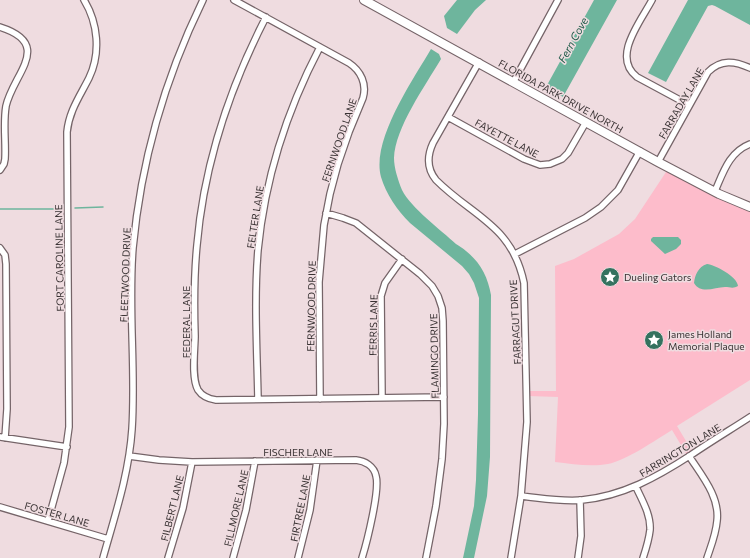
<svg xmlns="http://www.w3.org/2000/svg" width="750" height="558" viewBox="0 0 750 558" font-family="Commissioner,sans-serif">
	<rect width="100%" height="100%" fill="#efdce0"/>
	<path fill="#fdbccb" d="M668,169L750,208V380L677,426L692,451L687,455L672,430C656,440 625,461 608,464C591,467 572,464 555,462L558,397L528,396V391H556L555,266L574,259L619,234L635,219Z"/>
	<path fill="#6eb59d" d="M457,0H486L475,10L457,34L447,28L444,16Z
		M594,0H617L563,97L546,87Z
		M688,0H750V25L715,6L712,5L708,6L666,82L648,73Z
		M431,49L439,54L441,59C425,86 395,128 394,158C394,168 398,180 402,190C411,208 441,230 456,244C459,246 463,248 466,251C480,262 488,277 491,295L490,457L487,496L474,558H463L474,506L476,480L478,414L479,298L474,283L469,274L462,266L410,223C397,210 386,194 381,177C371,140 413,80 431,49Z
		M653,237H678L681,240V244L676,249L665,254L651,241V239Z
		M707,264C715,265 737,276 738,286C733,289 730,287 725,287C715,287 701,295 694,283C695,275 698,267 707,264Z"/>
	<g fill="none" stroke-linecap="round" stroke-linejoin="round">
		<path stroke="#6eb59d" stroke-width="1.5" d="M75,208L103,207
			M0,209H60"/>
		<defs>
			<path id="street" d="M234,0L349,63C361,71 367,84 363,98L349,132L338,164L330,194L324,225L319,282L320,399
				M652,0C641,21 611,57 637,77L689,105
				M266,17C229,89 204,164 197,245C194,275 194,305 195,336C195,349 191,378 198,390C202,396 209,399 216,400L444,397
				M0,27C54,44 13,74 6,106C3,124 6,141 5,159L4,164L0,170
				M479,62L433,143C427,156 427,169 436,180C473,217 512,225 524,283L527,422L521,496L511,558
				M514,81L558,0
				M448,117L524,159L540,165L550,164L562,159L568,153L586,122
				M658,162L708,72C721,59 735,61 750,68
				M715,191C723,173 729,152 750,144
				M326,213L343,218L356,223L420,274L432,286L438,296L442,308L443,321L444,424L442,459L436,506L426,558
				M0,248L5,255L6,264L7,409L5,438
				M515,254L585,218L601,207L618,190L640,151
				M382,398L381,296L385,283L402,259
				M258,399C257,350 254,299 258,250C265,178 287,110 320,47
				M0,437L67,447
				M129,456L159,460L192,462L356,460C365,461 374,466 376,476C380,490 367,542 362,558
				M689,456C702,476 720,497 717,521C716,534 711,546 707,558
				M636,487C642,500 651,515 650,530C649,539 646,549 643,558
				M521,496C541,498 562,502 582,500C623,496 657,477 691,455C710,442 730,430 750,417
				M0,507L108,539
				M48,521L64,463L69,427L67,132C69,111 80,96 89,78C101,53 98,23 84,0
				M103,558C115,515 129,474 132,429C136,369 128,308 133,248C141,161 165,78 203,0
				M168,558L183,508L192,462
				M233,558L246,510L255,461
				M298,558L310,510L317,460
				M578,558L581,536L580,500"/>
			<path id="secondary" d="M364,0L658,162L719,194L750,207"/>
		</defs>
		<use href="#street" stroke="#756468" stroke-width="8"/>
		<use href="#secondary" stroke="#756468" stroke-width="10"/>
		<use href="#street" stroke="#fff" stroke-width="5.5"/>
		<use href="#secondary" stroke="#fff" stroke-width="8"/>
	</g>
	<defs>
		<symbol id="sight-disc" viewBox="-11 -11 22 22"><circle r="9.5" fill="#34725f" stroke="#efdce0"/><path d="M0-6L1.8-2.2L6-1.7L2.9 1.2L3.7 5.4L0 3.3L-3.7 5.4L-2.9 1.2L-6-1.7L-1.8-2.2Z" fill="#fff"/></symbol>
	</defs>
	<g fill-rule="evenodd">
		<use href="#sight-disc" x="599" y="266" width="22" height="22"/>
		<use href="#sight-disc" x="643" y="329" width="22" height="22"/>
	</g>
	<g text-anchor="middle" stroke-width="3" stroke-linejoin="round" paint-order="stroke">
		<g font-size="10" fill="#3a3334" stroke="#efdce0">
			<text transform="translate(561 96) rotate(29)" y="4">FLORIDA PARK DRIVE NORTH</text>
			<text transform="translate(681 103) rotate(-60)" y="4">FARRADAY LANE</text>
			<text transform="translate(507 138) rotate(28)" y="4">FAYETTE LANE</text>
			<text transform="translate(339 140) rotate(-71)" y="4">FERNWOOD LANE</text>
			<text transform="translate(255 217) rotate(-81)" y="4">FELTER LANE</text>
			<text transform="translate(59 258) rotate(-91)" y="4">FORT CAROLINE LANE</text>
			<text transform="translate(125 275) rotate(-88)" y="4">FLEETWOOD DRIVE</text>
			<text transform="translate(311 306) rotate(-89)" y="4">FERNWOOD DRIVE</text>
			<text transform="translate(186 322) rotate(-90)" y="4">FEDERAL LANE</text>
			<text transform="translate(515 322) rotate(-93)" y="4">FARRAGUT DRIVE</text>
			<text transform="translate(373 325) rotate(-89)" y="4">FERRIS LANE</text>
			<text transform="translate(434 356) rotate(-91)" y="4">FLAMINGO DRIVE</text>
			<text transform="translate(680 450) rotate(-31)" y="4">FARRINGTON LANE</text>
			<text x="298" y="456">FISCHER LANE</text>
			<text transform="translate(172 508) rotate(-76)" y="4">FILBERT LANE</text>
			<text transform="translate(236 508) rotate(-77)" y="4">FILLMORE LANE</text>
			<text transform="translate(300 508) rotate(-79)" y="4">FIRTREE LANE</text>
			<text transform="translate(57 514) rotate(16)" y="4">FOSTER LANE</text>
		</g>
		<g font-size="10" fill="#3a3334" stroke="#efdce0" text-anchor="start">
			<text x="624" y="281">Dueling Gators</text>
			<text x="668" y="338">James Holland<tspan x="668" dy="12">Memorial Plaque</tspan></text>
		</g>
		<g font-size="11" font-style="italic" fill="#275f4e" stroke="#efdce0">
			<text transform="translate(573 40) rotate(-61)" y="4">Fern Cove</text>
		</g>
	</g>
</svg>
